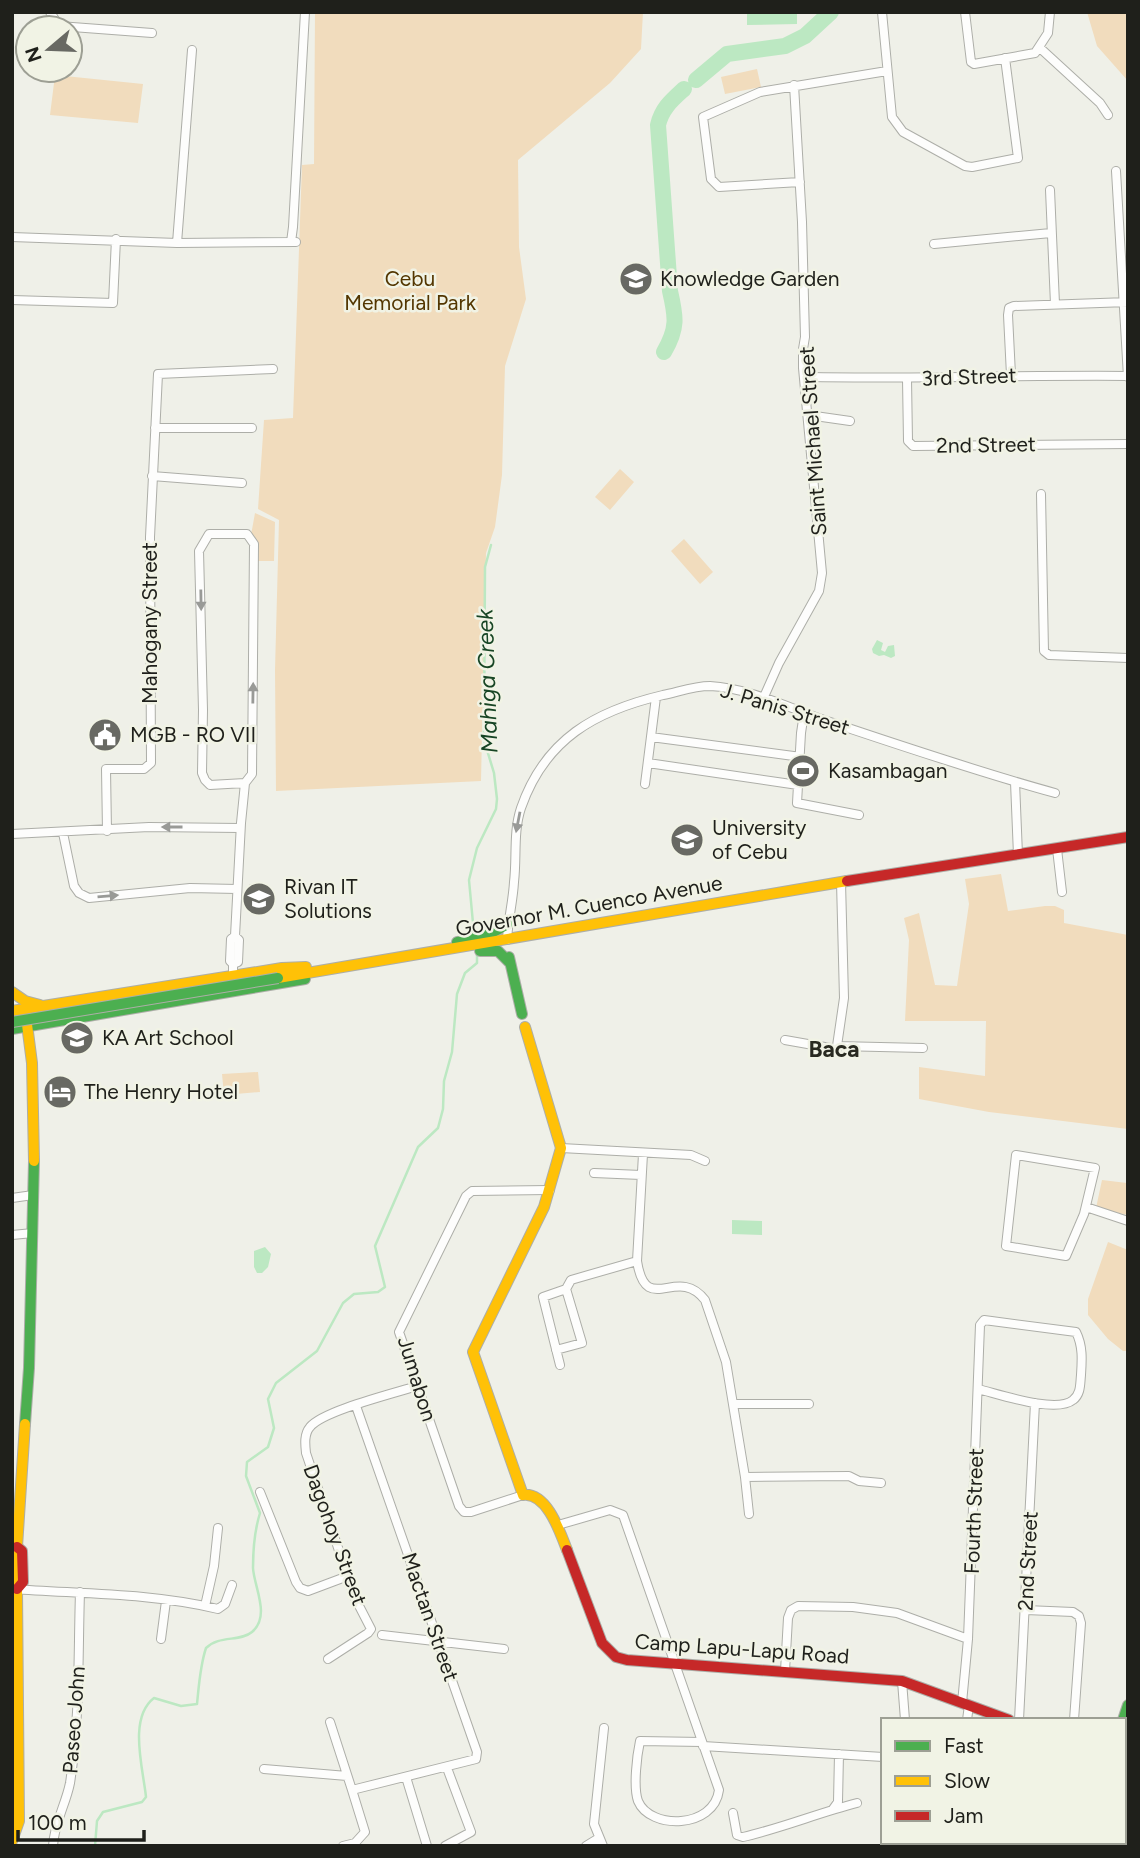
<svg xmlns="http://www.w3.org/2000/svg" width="1140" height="1858" viewBox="0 0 1140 1858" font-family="Figtree,sans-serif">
	<rect width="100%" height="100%" fill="#eff0e8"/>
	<path fill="#f1dcbd" d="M315,12H643L641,49L610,83L518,160L519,247L526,299L505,366L502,475L495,527L486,553L481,781L276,791L275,670L279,520L258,509L264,420L293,418L302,165L314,164Z
		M1087,12H1128V81L1097,46Z
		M757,69L761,87L725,94L721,77Z
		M55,75L143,84L138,123L50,115Z
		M620,469L634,482L610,510L595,497Z
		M255,513L275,522L274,561H258V542L251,535Z
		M684,539L713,572L700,584L671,551Z
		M798,756L812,758L808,785L795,784Z
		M1001,874L1008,911L1045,906H1055L1064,910V923L1128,935V1129L989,1112L919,1099V1067L985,1076L986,1021H905L909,940L904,918L919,913L935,985L957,986L969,904L965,879Z
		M258,1072L260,1092L224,1095L222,1074Z
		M1128,1179V1215L1096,1208L1102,1180L1127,1183Z
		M1108,1242L1128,1250V1351H1123L1108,1339L1088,1315V1299Z"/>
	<path fill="#bce8c2" d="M747,12H797V24L747,25Z
		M877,640L883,643L881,650L885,652L888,646L894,645L895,656L891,658L884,655L879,656L873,653L872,649Z
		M732,1220L762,1221V1235L732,1234Z
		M265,1247L271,1254L268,1267L262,1273H257L254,1267V1251Z"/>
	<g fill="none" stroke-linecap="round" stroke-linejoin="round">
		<path stroke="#bce8c2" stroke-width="2.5" d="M474,934L469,880L477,848L496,809L497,799L494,773L484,740L485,567L491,545
			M95,1846L97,1821L103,1812L142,1802L146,1797C143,1768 128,1718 154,1698L181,1706L197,1704C199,1685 200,1666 206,1648C219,1635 240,1642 252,1632C271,1616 254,1587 253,1568C253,1551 255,1529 260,1513L246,1476L247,1462L268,1447L274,1428L268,1399L276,1383L317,1351L343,1303L354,1294L378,1292L385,1287L375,1246L418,1147L438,1128L443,1109L444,1081L452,1052L457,994L465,973L477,963V955"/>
		<path stroke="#bce8c2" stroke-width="16" d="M696,80L727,54L785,46L805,36L831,12
			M664,352C678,328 676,317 670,291L658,125C662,108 672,100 684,89"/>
		<defs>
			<path id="street" d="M50,12L59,26L152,33
				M882,12L892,117L903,132L965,166L972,167L1018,158L1005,58
				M965,12L971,62L974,64L1035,53L1048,33L1050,12
				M1040,48L1100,103L1108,115
				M1116,171L1128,377
				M800,182L719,187L711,179L703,117L760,92L887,71
				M1050,190L1055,304
				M12,237L177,243L296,242
				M291,242L293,227L305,12
				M177,243L192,50
				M934,244L1051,233
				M12,300L113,303L116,239
				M1011,375L1008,315L1009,308L1014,306L1128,302
				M810,377C916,379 1022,375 1128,376
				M907,379L908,441L913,446L1128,444
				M808,415L850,421
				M155,428H252
				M152,476L242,483
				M1041,494L1044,651L1049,655L1128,658
				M763,699L779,663L819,591L822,573L803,368V349L805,337L802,222L794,85
				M804,713L801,733L797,803L859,815
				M651,737L801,757
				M648,763L798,785
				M1015,782L1018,855
				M645,784L656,697
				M107,831L106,769H144L151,763L150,537L158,374L273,369
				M63,833L74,886L79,893L89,898L190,888L237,889
				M12,834L149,827L240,828
				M1057,849L1062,892
				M507,940C508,920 513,901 514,882C517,857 513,832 521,808C545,739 595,711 663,695C678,692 694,686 710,686C749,688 789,708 827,721C902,746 978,772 1055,793
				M233,964L238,962L239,940L235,936
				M233,976V964L230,961L231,939L235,936L241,823L245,783L252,774L254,544L247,534H209L199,551L203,710L202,773L205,780L210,785L245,783
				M785,1040L836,1049L837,1046L844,998L841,882
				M837,1046L923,1048
				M561,1148L691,1155L705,1161
				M643,1154L637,1261C646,1318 677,1264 705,1300L726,1362L745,1477L749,1514
				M1016,1155L1095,1168L1084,1214L1066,1256L1006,1246Z
				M594,1173L641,1175
				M12,1198L33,1195
				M1086,1207L1128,1221
				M12,1235L33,1233
				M556,1350L582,1343L566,1289L571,1280L637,1261
				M560,1365L543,1297L566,1289
				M733,1404H809
				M745,1477L849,1476L859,1481L881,1483
				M260,1492L296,1582L300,1588L308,1591L348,1576
				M523,1495L471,1512H464L459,1506L399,1332L466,1196L472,1191L550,1190
				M558,1525L610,1510L623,1515L719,1790C714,1829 650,1830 638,1801C633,1787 637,1755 640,1741L702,1742
				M13,1589C81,1594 151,1593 218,1609L225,1604L232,1585
				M205,1606L214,1566L218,1528
				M1026,1610L1073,1612L1079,1616L1081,1623L1074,1720
				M382,1635L504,1649
				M161,1639L166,1601
				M328,1659L368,1633L371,1629L355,1598L306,1453C305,1444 304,1434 310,1427C322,1411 395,1393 417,1386
				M785,1671L788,1618L791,1610L798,1606L853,1607L897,1613L968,1639
				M902,1681L905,1720
				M962,1703L968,1639L980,1325L984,1320L1076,1332C1083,1346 1082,1360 1081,1375C1080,1384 1081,1394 1073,1400C1056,1414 999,1394 978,1389
				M967,1720L969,1705
				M1019,1720L1035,1403
				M330,1722L352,1790
				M703,1746L883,1757
				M1124,1762L1128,1763
				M264,1769L347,1776
				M406,1777L427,1846
				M833,1809L838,1802L839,1754
				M733,1813L737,1835L743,1837C782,1828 818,1813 857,1803
				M913,1842V1846
				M1037,1842V1846
				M53,1846C54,1823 66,1804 70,1783C80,1720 78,1655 80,1592
				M343,1846L355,1843L365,1832L352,1790L476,1759L477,1752L356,1406
				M445,1846L471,1832L447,1768
				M586,1846L599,1838
				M603,1846L594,1824L604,1728
				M890,1846L895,1842
				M1100,1846L1101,1842"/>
			<path id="fast" d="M457,942L490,934L508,924
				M480,951H498L510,963
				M509,957L522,1014
				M12,1029L305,979
				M25,1424L29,1368L34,1161
				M1123,1720L1128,1705"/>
			<path id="slow" d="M278,978L847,881
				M12,992L25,1001L40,1005
				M25,1009L32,1063L34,1161
				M12,1011L282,968L306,967
				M525,1027L561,1148L544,1207L473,1352L523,1495C547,1492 560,1532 567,1550
				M12,1841L19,1821L17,1589L13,1562L17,1547L25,1424"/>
			<path id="jam" d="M847,881L1128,837
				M17,1547L22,1551L23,1582L17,1589
				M567,1550L602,1643L616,1657L627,1660L902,1681L1009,1720"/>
		</defs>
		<use href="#street" stroke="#adaea8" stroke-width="10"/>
		<use href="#fast" stroke="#adaea8" stroke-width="12"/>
		<use href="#slow" stroke="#adaea8" stroke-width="12"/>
		<use href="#jam" stroke="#adaea8" stroke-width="12"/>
		<use href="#street" stroke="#fdfdfc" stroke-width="8"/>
		<use href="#fast" stroke="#4caf50" stroke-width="10"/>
		<use href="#slow" stroke="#ffc107" stroke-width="10"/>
		<use href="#jam" stroke="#c62828" stroke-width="10"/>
		<defs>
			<path id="fast-bridge" d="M12,1022L278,978"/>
		</defs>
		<use href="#fast-bridge" stroke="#adaea8" stroke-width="12" stroke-linecap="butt"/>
		<use href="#fast-bridge" stroke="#4caf50" stroke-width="10"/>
	</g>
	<defs><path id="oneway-solid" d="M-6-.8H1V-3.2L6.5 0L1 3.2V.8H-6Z" transform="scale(1.75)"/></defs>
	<g fill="#999a97">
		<use href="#oneway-solid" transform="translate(201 600) rotate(89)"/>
		<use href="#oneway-solid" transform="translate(253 693) rotate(-89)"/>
		<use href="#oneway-solid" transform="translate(518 822) rotate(101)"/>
		<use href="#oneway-solid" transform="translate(172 827) rotate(-180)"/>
		<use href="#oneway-solid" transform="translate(108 896) rotate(-5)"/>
	</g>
	<defs>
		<symbol id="school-disc" viewBox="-11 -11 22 22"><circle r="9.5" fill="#686963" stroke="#f1f3e5"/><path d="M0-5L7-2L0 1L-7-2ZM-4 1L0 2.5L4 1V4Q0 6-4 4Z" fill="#fff"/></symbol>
		<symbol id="civic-disc" viewBox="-11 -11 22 22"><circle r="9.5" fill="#686963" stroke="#f1f3e5"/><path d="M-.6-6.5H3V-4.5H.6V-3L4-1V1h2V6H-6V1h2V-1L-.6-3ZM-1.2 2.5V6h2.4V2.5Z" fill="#fff"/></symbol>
		<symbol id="stadium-disc" viewBox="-11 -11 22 22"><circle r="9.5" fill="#686963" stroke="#f1f3e5"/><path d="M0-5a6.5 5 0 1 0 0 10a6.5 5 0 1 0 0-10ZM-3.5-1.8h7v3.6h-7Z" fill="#fff"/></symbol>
		<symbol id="university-disc" viewBox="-11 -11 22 22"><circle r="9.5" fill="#686963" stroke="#f1f3e5"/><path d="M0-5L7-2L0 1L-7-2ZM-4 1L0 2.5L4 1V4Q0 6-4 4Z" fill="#fff"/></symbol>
		<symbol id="hotel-disc" viewBox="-11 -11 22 22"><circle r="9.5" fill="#686963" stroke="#f1f3e5"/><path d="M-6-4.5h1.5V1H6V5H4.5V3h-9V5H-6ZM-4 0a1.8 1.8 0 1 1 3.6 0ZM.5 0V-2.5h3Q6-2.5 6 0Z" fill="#fff"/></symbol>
	</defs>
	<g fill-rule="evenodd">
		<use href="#school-disc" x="617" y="260" width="38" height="38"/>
		<use href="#civic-disc" x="86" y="716" width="38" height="38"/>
		<use href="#stadium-disc" x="784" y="752" width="38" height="38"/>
		<use href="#university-disc" x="668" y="821" width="38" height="38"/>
		<use href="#school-disc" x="240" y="880" width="38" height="38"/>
		<use href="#school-disc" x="58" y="1019" width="38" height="38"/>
		<use href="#hotel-disc" x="41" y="1073" width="38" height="38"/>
	</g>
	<g text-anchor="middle" stroke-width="5" stroke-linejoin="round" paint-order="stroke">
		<g font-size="21" fill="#533600" stroke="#f1f3e5">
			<text x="410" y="286">Cebu<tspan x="410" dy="24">Memorial Park</tspan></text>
		</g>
		<g font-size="21" fill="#1f201b" stroke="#f1f3e5" text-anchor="start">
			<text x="660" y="286">Knowledge Garden</text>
			<text x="130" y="742">MGB - RO VII</text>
			<text x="828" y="778">Kasambagan</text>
			<text x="712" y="835">University<tspan x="712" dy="24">of Cebu</tspan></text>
			<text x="284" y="894">Rivan IT<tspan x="284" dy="24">Solutions</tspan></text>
			<text x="102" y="1045">KA Art School</text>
			<text x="84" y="1099">The Henry Hotel</text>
		</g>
		<g font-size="21" fill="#1f201b" stroke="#f1f3e5">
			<text transform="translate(969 377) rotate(-2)" y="7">3rd Street</text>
			<text transform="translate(813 441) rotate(-94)" y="7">Saint Michael Street</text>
			<text transform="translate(986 445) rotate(-1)" y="7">2nd Street</text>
			<text transform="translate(150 623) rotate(-90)" y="7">Mahogany Street</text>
			<text transform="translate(785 709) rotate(17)" y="7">J. Panis Street</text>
			<text transform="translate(589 906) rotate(-10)" y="7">Governor M. Cuenco Avenue</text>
			<text transform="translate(417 1379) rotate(73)" y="7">Jumabon</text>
			<text transform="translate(974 1511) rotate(-88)" y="7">Fourth Street</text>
			<text transform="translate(335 1535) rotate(70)" y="7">Dagohoy Street</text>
			<text transform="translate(1028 1561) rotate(-87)" y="7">2nd Street</text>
			<text transform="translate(430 1617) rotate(71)" y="7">Mactan Street</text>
			<text transform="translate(742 1649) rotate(4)" y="7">Camp Lapu-Lapu Road</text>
			<text transform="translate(74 1720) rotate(-86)" y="7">Paseo John</text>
		</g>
		<g font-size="23" font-style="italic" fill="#174524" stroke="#f1f3e5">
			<text transform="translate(487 681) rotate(-92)" y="8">Mahiga Creek</text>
		</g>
		<g font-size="23" font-weight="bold" fill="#292a20" stroke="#f1f3e5">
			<text x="834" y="1057">Baca</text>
		</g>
	</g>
	<rect width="1140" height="1858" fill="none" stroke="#1f201b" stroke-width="28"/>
	<rect x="881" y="1718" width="245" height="126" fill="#f1f3e5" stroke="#9d9f94" stroke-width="2"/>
	<rect x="895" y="1741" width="35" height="10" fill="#4caf50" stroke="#9d9f94" stroke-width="2"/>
	<text x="944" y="1753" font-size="21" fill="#1f201b">Fast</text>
	<rect x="895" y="1776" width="35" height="10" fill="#ffc107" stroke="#9d9f94" stroke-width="2"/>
	<text x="944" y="1788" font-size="21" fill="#1f201b">Slow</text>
	<rect x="895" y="1811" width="35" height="10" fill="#c62828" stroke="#9d9f94" stroke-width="2"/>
	<text x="944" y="1823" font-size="21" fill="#1f201b">Jam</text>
	<g transform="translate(49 49) rotate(251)"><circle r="33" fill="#f1f3e5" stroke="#9d9f94" stroke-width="2"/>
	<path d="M0-5L12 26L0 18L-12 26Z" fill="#686963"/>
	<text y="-10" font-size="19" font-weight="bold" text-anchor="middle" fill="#1f201b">N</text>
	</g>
	<path d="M18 1830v10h126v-10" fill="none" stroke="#1f201b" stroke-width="3.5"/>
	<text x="28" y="1830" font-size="21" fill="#1f201b" stroke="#f1f3e5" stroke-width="5" paint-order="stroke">100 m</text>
</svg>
